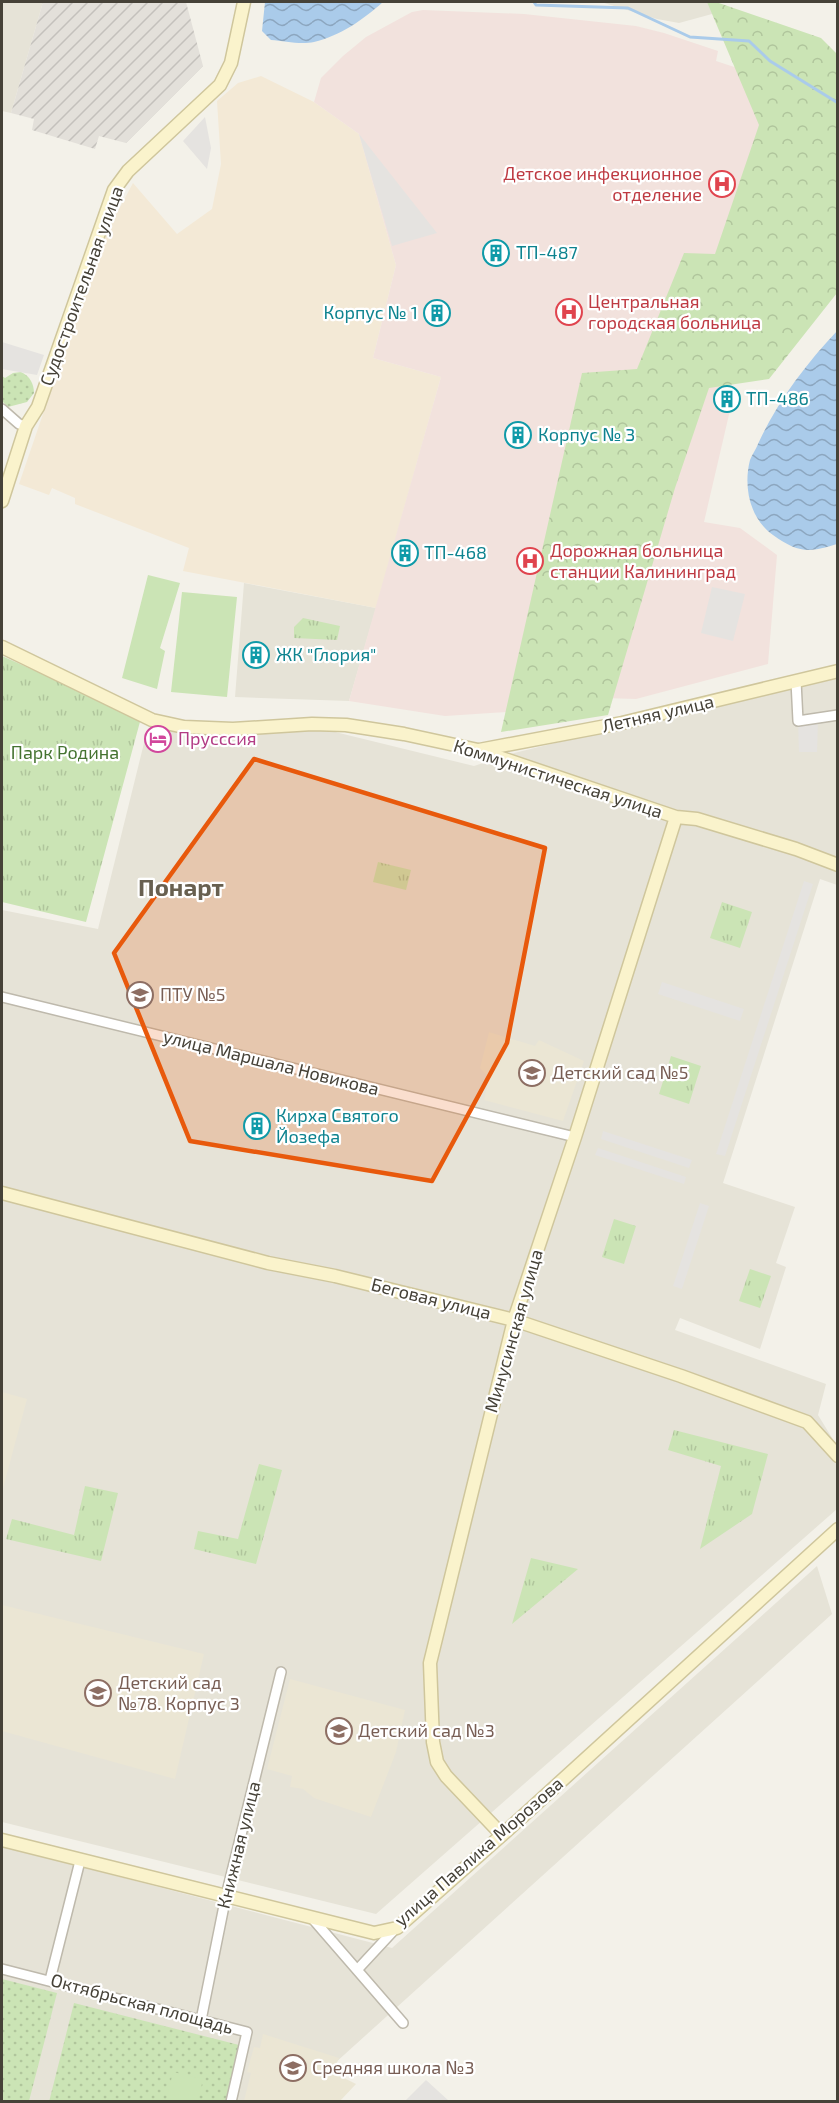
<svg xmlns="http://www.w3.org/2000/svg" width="839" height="2103" viewBox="0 0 839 2103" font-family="'Exo 2',sans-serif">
	<defs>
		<pattern id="industrial-furrows" width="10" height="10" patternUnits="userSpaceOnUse" patternTransform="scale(1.5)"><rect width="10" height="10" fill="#e3e0da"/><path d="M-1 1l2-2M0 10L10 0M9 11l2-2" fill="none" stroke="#c4c1bc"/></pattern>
		<pattern id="grass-dots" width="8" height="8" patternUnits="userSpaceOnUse" patternTransform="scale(1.5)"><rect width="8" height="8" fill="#cbe4b5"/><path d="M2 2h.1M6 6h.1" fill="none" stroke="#b0c59c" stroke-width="1.8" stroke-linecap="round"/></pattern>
		<pattern id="forest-crowns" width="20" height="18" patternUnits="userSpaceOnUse" patternTransform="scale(1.5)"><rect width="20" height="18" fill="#cbe4b5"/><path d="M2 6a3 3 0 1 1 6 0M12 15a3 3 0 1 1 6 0" fill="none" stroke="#b0c59c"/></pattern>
		<pattern id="park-tufts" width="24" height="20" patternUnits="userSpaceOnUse" patternTransform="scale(1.5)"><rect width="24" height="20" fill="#cbe4b5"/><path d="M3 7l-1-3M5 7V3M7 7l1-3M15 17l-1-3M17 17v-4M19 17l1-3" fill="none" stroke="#b0c59c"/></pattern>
		<pattern id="water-waves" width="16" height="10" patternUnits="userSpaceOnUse" patternTransform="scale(1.5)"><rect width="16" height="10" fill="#aacbea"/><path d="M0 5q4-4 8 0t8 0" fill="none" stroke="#8ca6bf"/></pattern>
	</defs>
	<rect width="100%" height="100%" fill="#f3f1e9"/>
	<path fill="#e6e3d7" d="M2,2H43L11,113L2,111Z
		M601,2H715L712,14L679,23L657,19Z
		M244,583L376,608L349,701L235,697Z
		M837,675V885L820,879L723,1183L795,1207L776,1263L786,1267L760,1349L680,1318L675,1330L826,1384L818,1415L837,1446V1509L376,1914L2,1822V910L98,929L147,731H331L474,766L514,753Z
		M817,1566L832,1614L293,2101H2V1846L392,1948Z"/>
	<path fill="#f3e9d6" d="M261,76L314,102L359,134L396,265L373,358L441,377L376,608L183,571L189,548L75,504V498L52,488L49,495L19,484L103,239L133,183L177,234L212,209L221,164L217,101L238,83Z"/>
	<path fill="url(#industrial-furrows)" d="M43,2H186L203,66L126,143L99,136L95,149L32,130L34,119L11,113Z"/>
	<path fill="#ebe6d4" d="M489,1032L535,1046L539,1040L584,1061L563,1121L484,1100L489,1078L480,1068Z
		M2,1392L27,1399L2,1492Z
		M2,1605L204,1654L175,1779L2,1731Z
		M290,1679L405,1710L396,1752L371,1817L314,1798L303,1789L290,1787L292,1776L267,1769Z
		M263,2034L339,2058L335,2067L341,2069L340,2076L356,2084L340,2101H244L251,2073L247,2072L254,2047L260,2048Z"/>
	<path fill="#f2e2dd" d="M423,10L524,14L636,26L664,33L718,51L716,61L786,84L718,403L731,406L704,522L740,528L777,555L768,664L636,699L604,698L602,706L445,716L349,701L441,377L373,358L396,265L359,134L314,102L321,78L343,56L366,37L412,12Z"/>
	<path fill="url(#grass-dots)" d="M21,372C30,376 34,384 34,393L27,402L8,407L2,401V376L5,378L13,373Z
		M2,1979L57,1993L29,2101H2Z
		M74,2003L243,2046L229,2101L49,2102Z"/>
	<path fill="url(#forest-crowns)" d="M707,2H716L821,38L837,54V293L769,379L709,388L675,488L608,715L501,732L582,373L637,369L684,253L715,254L759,125Z"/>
	<path fill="url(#park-tufts)" d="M303,618L340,626L337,640L294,638V627Z
		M2,656L141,718L86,922L2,902Z
		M378,862L411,870L406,890L373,882Z
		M722,902L752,912L740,948L710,938Z
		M671,1056L701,1066L689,1104L659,1094Z
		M614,1219L636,1226L624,1264L602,1257Z
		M750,1269L771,1276L760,1308L739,1301Z
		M674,1430L768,1454L752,1514L700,1549L721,1466L668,1450Z
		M259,1464L282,1470L256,1564L194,1549L198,1531L238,1539Z
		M85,1486L118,1493L101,1561L6,1539L12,1519L74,1535Z
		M531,1558L578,1569L512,1624Z"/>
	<path fill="#cbe4b5" d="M148,575L180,583L160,648L165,651L157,689L122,678Z
		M182,592L237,597L227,697L171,692Z
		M173,2072L203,2079L198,2101H166Z"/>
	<path fill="#e5e3e0" d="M205,117L211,148L207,169L183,141Z
		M359,134L437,233L392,246Z
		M2,342L44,355L37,375L2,369Z
		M712,587L745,594L733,641L701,633Z
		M798,721H818L817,752H799Z
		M804,881L813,884L725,1156L716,1154Z
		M662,982L744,1009L740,1021L658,994Z
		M603,1131L692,1160L689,1168L601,1139Z
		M598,1148L686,1177L684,1184L595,1155Z
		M700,1203L709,1206L682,1289L673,1286Z
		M426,2080L449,2101H405Z"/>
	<path fill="url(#water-waves)" d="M265,2H383C364,19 340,36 314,42C301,45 284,41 271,40L262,31Z
		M837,331V544C809,553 798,553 773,535C750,519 743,487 750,460C752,455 756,449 758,444C777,402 806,364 837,331Z"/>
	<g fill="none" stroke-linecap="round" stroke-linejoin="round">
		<path stroke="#aacbea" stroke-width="3" d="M534,2L536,5L628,8L690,37L749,41L770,61L838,103"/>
		<defs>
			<path id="street" d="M2,409L19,424L26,426
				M796,681L798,721L838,715
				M2,997L575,1137
				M312,1918L403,2023
				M2,1969L247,2032L231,2102
				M357,1970L396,1928
				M50,1980L80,1861
				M201,2020L226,1896L281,1672"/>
			<path id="secondary" d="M2,501L26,426L38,407L114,190L128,171L220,85L231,63L244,2
				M2,647L152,720L184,727L233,729L312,724L346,725L404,734L478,750L676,817L697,819L796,849L838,865
				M479,750L622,723L838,671
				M2,1193L268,1263L335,1276L514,1320L681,1376L807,1422L838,1456
				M502,1835L446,1776L437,1762L433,1742L430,1663L514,1320L575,1137L676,817
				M2,1840L374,1933L397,1928L502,1835L838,1529"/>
		</defs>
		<use href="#street" stroke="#beb9ac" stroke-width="12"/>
		<use href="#secondary" stroke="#cfc69c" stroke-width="15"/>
		<use href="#street" stroke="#fff" stroke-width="9"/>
		<use href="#secondary" stroke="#faf3cc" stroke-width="12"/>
	</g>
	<path fill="#e8590c" fill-opacity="0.2" stroke="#e8590c" stroke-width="4.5" stroke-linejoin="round" d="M254,759L545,848L507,1043L432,1181L190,1141L114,953Z"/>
	<defs>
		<symbol id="hospital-ring" viewBox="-11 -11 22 22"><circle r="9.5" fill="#fff" stroke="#e0444e" stroke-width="1.5"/><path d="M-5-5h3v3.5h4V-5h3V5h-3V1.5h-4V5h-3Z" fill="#e0444e"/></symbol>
		<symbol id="building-ring" viewBox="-11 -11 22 22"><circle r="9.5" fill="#fff" stroke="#0f9aa8" stroke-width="1.5"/><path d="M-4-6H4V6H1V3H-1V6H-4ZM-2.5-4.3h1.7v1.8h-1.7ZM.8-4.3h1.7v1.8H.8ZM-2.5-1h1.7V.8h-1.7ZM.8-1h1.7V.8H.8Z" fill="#0f9aa8"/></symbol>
		<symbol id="hotel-ring" viewBox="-11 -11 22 22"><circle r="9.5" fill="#fff" stroke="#d1479c" stroke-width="1.5"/><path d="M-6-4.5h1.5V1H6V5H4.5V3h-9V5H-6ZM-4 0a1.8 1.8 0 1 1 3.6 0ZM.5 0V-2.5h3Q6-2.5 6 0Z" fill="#d1479c"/></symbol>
		<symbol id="university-ring" viewBox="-11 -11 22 22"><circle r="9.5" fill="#fff" stroke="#8d6e63" stroke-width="1.5"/><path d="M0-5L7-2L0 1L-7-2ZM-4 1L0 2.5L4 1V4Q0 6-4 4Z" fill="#8d6e63"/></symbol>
		<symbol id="school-ring" viewBox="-11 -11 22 22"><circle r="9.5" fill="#fff" stroke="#8d6e63" stroke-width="1.5"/><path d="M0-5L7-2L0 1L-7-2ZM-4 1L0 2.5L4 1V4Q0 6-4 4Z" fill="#8d6e63"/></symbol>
	</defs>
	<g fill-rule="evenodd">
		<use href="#hospital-ring" x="707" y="169" width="30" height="30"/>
		<use href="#building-ring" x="481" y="238" width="30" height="30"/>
		<use href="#hospital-ring" x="554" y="297" width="30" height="30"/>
		<use href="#building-ring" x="422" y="298" width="30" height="30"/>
		<use href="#building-ring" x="712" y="384" width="30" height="30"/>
		<use href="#building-ring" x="503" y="420" width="30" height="30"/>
		<use href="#building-ring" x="390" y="538" width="30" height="30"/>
		<use href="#hospital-ring" x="515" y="546" width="30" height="30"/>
		<use href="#building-ring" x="241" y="640" width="30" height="30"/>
		<use href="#hotel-ring" x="143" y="724" width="30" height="30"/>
		<use href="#university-ring" x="125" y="980" width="30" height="30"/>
		<use href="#school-ring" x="517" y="1058" width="30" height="30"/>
		<use href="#building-ring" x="242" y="1111" width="30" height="30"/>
		<use href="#school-ring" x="83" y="1678" width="30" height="30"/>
		<use href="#school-ring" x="324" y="1716" width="30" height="30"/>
		<use href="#school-ring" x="278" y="2053" width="30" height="30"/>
	</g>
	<g text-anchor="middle" stroke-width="4.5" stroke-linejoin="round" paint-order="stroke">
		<g font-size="18" fill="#be3a42" stroke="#fff" text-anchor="start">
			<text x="702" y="180" text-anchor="end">Детское инфекционное<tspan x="702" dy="21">отделение</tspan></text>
			<text x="588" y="308">Центральная<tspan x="588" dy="21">городская больница</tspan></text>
			<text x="550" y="557">Дорожная больница<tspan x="550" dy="21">станции Калининград</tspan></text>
		</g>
		<g font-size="18" fill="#0d838f" stroke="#fff" text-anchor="start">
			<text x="516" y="259">ТП-487</text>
			<text x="418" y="319" text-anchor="end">Корпус № 1</text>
			<text x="746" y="405">ТП-486</text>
			<text x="538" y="441">Корпус № 3</text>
			<text x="424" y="559">ТП-468</text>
			<text x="276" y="661">ЖК "Глория"</text>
			<text x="276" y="1122">Кирха Святого<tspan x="276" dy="21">Йозефа</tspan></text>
		</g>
		<g font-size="18" fill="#464238" stroke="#fff">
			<text transform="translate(82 286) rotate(-70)" y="6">Судостроительная улица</text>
			<text transform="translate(658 714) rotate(-13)" y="6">Летняя улица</text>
			<text transform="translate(558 779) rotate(18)" y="6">Коммунистическая улица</text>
			<text transform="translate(271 1063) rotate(14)" y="6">улица Маршала Новикова</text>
			<text transform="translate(431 1299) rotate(14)" y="6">Беговая улица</text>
			<text transform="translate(514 1331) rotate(-74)" y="6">Минусинская улица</text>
			<text transform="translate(239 1845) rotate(-76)" y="6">Книжная улица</text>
			<text transform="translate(479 1852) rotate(-41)" y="6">улица Павлика Морозова</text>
			<text transform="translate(142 2004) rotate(15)" y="6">Октябрьская площадь</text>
		</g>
		<g font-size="18" fill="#b23c85" stroke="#fff" text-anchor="start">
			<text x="178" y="745">Прусссия</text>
		</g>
		<g font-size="18" fill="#447330" stroke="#fff">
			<text x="65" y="759">Парк Родина</text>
		</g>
		<g font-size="18" fill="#785e54" stroke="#fff" text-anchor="start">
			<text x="160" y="1001">ПТУ №5</text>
			<text x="552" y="1079">Детский сад №5</text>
			<text x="118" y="1689">Детский сад<tspan x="118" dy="21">№78. Корпус 3</tspan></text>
			<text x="358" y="1737">Детский сад №3</text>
			<text x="312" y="2074">Средняя школа №3</text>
		</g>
		<g font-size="24" font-weight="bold" fill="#686050" stroke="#fff">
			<text x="181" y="896">Понарт</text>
		</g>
	</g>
	<rect width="839" height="2103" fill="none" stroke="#464238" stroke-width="6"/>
</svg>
